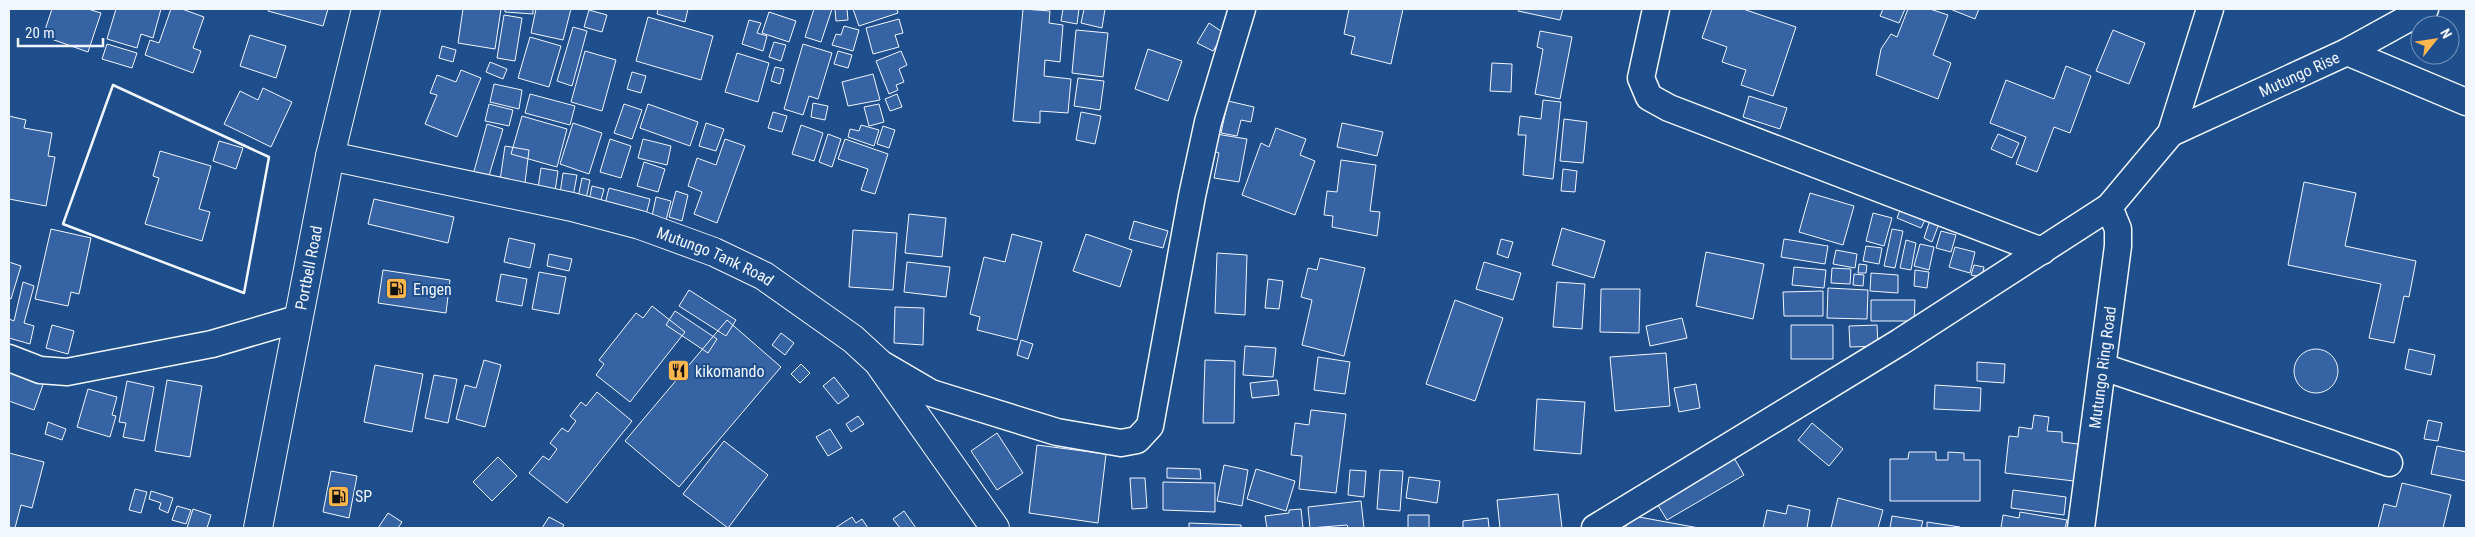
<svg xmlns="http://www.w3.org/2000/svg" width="2475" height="537" viewBox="0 0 2475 537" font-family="'Roboto Condensed',sans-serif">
	<rect width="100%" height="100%" fill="#1f4e8c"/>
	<path fill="#3563a3" stroke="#f2f6ff" d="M52,9H88L101,13L88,52L43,36Z
		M116,9H161L153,38L141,34L137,48L107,39Z
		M171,9H182L204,17L193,48L201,51L193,73L145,55L150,40L159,43Z
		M269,9H328L323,26L268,11Z
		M463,9H501L495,49L458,43Z
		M505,9H533V14L505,12Z
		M536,9H571L563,40L531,33Z
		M658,9H688L685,22L657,14Z
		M814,9H832L821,42L805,37Z
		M835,9H847L848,20L836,21Z
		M853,9H897L898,13L859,26Z
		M1023,9L1050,11L1049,23L1063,25L1060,62L1045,60L1044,76L1071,79L1068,113L1040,111V123L1013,121Z
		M1063,9H1079L1077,24L1061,21Z
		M1084,9H1105L1102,28L1081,23Z
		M1349,9H1403L1391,64L1351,54L1355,37L1344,34Z
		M1519,9H1563L1560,20L1518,11Z
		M1712,9H1743L1796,27L1773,96L1741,85L1746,70L1722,62L1727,47L1702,38Z
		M1883,9H1905L1899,23L1880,16Z
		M1908,9H1930L1948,15L1933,55L1951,63L1938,99L1876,75L1881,49L1891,34L1897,37Z
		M1950,9H1979L1975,19Z
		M589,10L607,15L602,32L584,27Z
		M769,12L796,21L789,42L762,33Z
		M504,15L522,18L515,61L497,58Z
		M648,17L713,36L701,80L636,61Z
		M899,19L903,33L895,35L899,47L873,54L866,28Z
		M749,20L761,23L757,33L767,36L763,51L742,44Z
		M1209,23L1224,33L1213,51L1197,43Z
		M844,26L859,30L853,51L832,45L836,34L841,35Z
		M573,27L587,31L572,86L557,81Z
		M1076,30L1108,33L1103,77L1072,73Z
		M2113,30L2145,43L2129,84L2096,71Z
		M1540,31L1572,37L1560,99L1535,94L1543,49L1537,47Z
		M250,35L286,46L276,78L240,66Z
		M530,37L561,46L549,87L518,78Z
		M774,42L786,45L781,61L769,57Z
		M107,44L137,53L132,68L102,59Z
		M803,44L832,53L818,99L809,96L803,115L784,109Z
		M442,46L456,50L453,62L439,58Z
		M1148,49L1182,61L1168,101L1135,89Z
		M585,51L616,60L602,111L571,102Z
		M838,51L852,55L848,68L834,64Z
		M901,51L907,65L899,69L904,82L896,85L898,90L889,94L876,61Z
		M737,53L769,63L758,102L725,92Z
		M490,62L507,69L503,79L486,72Z
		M1492,63L1512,64L1511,92L1490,91Z
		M2066,66L2091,76L2070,133L2054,127L2037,172L2016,164L2026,137L1990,123L2006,80L2054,99Z
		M775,67L784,69L780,84L771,81Z
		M461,70L481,78L457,137L425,124L437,95L430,93L437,75L456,82Z
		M632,72L646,76L641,93L627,89Z
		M873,74L880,100L848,106L842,82Z
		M1078,78L1104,81L1100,110L1074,106Z
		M494,84L522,90L519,109L490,102Z
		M263,88L292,102L271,147L224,124L240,91L258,100Z
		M530,94L575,106L570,125L525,113Z
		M897,94L902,107L890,111L885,99Z
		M1749,96L1787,108L1780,129L1743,117Z
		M1543,100L1561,102L1553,179L1523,175L1526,135H1518L1520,116L1541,119Z
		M1228,101L1254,107L1251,122L1241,120L1237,136L1221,133Z
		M813,103L828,106L825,120L811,117Z
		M489,104L513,110L509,126L485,121Z
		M624,104L642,110L632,139L614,133Z
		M648,104L698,122L690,146L640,128Z
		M879,104L884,122L869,126L864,107Z
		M773,112L787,116L782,132L768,128Z
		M1081,112L1101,116L1095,144L1076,140Z
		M9,116L26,120L24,128L52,133L48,156L55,157L46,206L9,199Z
		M522,116L567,129L557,167L511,154Z
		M1564,119L1587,122L1583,163L1560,161Z
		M573,123L602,133L589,174L560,164Z
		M706,123L724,129L716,151L699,146Z
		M1342,123L1383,132L1377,156L1337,147Z
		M487,124L503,129L488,179L473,175Z
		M801,125L823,133L814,161L792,154Z
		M861,125L879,130L874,146L848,137L850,129L859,131Z
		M883,126L895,130L889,148L877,144Z
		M1276,128L1306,139L1300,155L1315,161L1295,215L1242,195L1261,143L1269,147Z
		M828,134L841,139L832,167L819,162Z
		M1216,134L1247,139L1239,182L1214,178L1219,153L1213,151Z
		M1998,134L2019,143L2012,158L1991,149Z
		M610,139L631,146L621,178L600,172Z
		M643,139L671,146L667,165L638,158Z
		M725,139L745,146L717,223L694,214L702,192L688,186L697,158L716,165Z
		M845,139L888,154L875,194L861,190L868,169L838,159Z
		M219,141L243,148L236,169L213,161Z
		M505,146L529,150L525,183L500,180Z
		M160,151L211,166L199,209L210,212L202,241L145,224L159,178L153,176Z
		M1341,160L1376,165L1370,211L1380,212L1377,236L1332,227L1333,216L1324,215L1327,191L1337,192Z
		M644,162L665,169L658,192L637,186Z
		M541,168L558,171L554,198L537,195Z
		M1563,169L1577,171L1575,192L1561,191Z
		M563,173L577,175L572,202L559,200Z
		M582,178L590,180L585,204L577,202Z
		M2304,182L2356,193L2345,246L2416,261L2409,297L2404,296L2394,343L2369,338L2381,284L2288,265Z
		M592,186L604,189L600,204L589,201Z
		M609,188L650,199L646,215L605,204Z
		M676,191L688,195L682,221L669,217Z
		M1810,193L1854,206L1843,245L1799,232Z
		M656,197L671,201L666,220L652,216Z
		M374,199L454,217L448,243L368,224Z
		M1902,205L1927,216L1921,228L1897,218Z
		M1873,213L1892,218L1884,246L1866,241Z
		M909,214L946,218L942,257L905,253Z
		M1931,217L1940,221L1932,242L1924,238Z
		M1134,221L1168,231L1163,248L1129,239Z
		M1562,228L1605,241L1594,278L1552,265Z
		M51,229L91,238L79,294L71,292L68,306L35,299Z
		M1892,229L1903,231L1895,268L1884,266Z
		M853,230L897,233L893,290L849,287Z
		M1941,231L1956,235L1951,252L1936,248Z
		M1012,234L1042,242L1017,340L977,330L980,317L970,314L984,257L1005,262Z
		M1086,234L1132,250L1120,287L1073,271Z
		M509,238L535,244L530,268L504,262Z
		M1501,239L1513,242L1508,258L1497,254Z
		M1784,239L1828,246L1825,264L1781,257Z
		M1906,240L1916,243L1911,270L1900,268Z
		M1920,244L1934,247L1929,270L1914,266Z
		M1866,246L1882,248L1879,264L1863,261Z
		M1955,247L1975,252L1970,273L1949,267Z
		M1836,250L1857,254L1855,268L1833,264Z
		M1706,252L1764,264L1753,319L1696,306Z
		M1217,253L1247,255L1245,315L1215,313Z
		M549,254L572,259L569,271L547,266Z
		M1320,258L1365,268L1344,356L1302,345L1312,300L1301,297L1308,268L1317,270Z
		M9,262L21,266L11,299L9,298Z
		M907,262L950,267L946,297L904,292Z
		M1484,262L1521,273L1513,300L1476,289Z
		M1859,264L1867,265L1866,273H1858Z
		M1974,265L1984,267L1982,277L1971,275Z
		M1794,267L1826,270L1824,288L1792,285Z
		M1832,268L1851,269L1850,284L1831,283Z
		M383,270L450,280L446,313L378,303Z
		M1915,270L1929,272L1927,288L1914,286Z
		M539,272L566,277L559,314L532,309Z
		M1871,273L1898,275V293L1870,291Z
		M501,274L527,279L522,306L496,301Z
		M1854,274L1864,275L1863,286L1853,285Z
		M1268,279L1283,281L1279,309L1265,308Z
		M23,282L34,286L24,323L34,326L30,344L9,338V319L14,321Z
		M1557,282L1585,284L1582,329L1553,327Z
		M1828,288L1868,290L1867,319L1827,318Z
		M1601,289H1640L1639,333L1600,332Z
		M689,290L736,320L726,336L679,306Z
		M1823,291V316H1784L1783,292Z
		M1455,300L1503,318L1475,401L1426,384Z
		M1871,300H1915L1914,321H1871Z
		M652,306L685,332L630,402L596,375L604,364L599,360L636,313L643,318Z
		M895,307L924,308L923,345L894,343Z
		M675,311L717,339L708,353L666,325Z
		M1682,318L1687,338L1650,346L1646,326Z
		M727,320L781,367L679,487L625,441Z
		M52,325L74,331L68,354L46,348Z
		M1791,325H1833V359H1791Z
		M1877,325L1878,346L1850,347L1849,326Z
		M781,333L794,343L785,355L772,345Z
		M1021,340L1033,344L1028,359L1017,355Z
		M1245,346L1276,348L1273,377L1243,375Z
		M2409,349L2435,355L2431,375L2405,369Z
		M2294 371a22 22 0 1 1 44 0a22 22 0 1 1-44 0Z
		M1666,353L1670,406L1615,411L1610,357Z
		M1318,357L1350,362L1345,394L1314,390Z
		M484,360L501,365L485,427L456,419L465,385L476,388Z
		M1205,360L1235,361L1234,423H1203Z
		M1977,362L2005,364L2004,383L1977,381Z
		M801,364L810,373L800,383L791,374Z
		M375,365L423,374L412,432L364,422Z
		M9,367L45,379L34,410L9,401Z
		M434,375L457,379L448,423L425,418Z
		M834,377L849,396L838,404L823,386Z
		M167,380L202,386L190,457L155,451Z
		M1277,380L1279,395L1252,398L1250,383Z
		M127,381L154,387L144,441L123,437L126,423L119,422Z
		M1696,384L1700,408L1679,412L1674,388Z
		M1935,385L1981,388L1980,411L1934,409Z
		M88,389L117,397L112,415L116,416L110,437L77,427Z
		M597,392L632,421L567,503L529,473L543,456L549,460L557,449L550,443L562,428L568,432L576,421L570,416L581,402L586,406Z
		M1537,399L1585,402L1581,454L1534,450Z
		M1311,410L1346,414L1336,493L1299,489L1302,456L1291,455L1295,423L1309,425Z
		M2034,415L2049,417L2047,431L2062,432V442L2078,444L2074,481L2005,473L2009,436L2018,437L2019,427L2032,429Z
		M858,416L864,424L851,432L846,424Z
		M2428,420L2442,423L2438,441L2424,439Z
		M48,422L66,429L62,440L45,434Z
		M1812,423L1843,449L1829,466L1798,440Z
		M830,429L842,448L828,456L816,437Z
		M997,433L1023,473L997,490L971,451Z
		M724,441L768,475L728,528L683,494Z
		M1037,445L1106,454L1098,523L1029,513Z
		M2437,446L2466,452V481L2431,474Z
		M1730,451L1744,475L1667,520L1653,497Z
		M1909,452H1936V460H1948V452L1964,453V460H1980V501H1890V459H1908Z
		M9,453L44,462L32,508L21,505L15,528L9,527Z
		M498,457L517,476L492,501L473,482Z
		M1224,465L1248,470L1242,506L1217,501Z
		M1167,468L1200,469L1201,479L1167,478Z
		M1256,469L1295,481L1286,511L1247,499Z
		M1350,470L1366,471L1364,497L1348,495Z
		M1380,470L1403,471L1400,511L1377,509Z
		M331,471L357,476L349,518L323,512Z
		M1409,477L1440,481L1437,503L1406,498Z
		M1130,478H1145L1147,508L1132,509Z
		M1163,482L1215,483V512L1163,510Z
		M2402,483L2451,495L2443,528H2378L2384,504L2396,507Z
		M135,489L147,492L141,513L129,510Z
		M2013,490L2066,497L2064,515L2011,508Z
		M151,491L173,498L168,513L159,509L161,503L149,499Z
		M1558,494L1562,528H1500L1497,500Z
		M1838,498L1883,510L1878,528H1831Z
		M1361,501L1364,528H1348L1347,525L1310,528L1308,507Z
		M1788,505L1810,510L1807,528H1763L1767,510L1786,514Z
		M177,506L191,510L186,524L172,520Z
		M193,509L211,515L207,528H187Z
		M1301,509L1303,528H1267L1265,516L1289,513V510Z
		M904,511L916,528H900L893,519Z
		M2020,512L2067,520L2065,528H2001L2003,515L2019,518Z
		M388,513L402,522L398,528H378Z
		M1408,515H1429V528H1408Z
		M1628,515L1699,528H1626Z
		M1892,516L1923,521L1921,528H1890Z
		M549,517L564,525L562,528H542Z
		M852,517L856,523L862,519L868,528H835Z
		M1488,518L1489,528H1463V521Z
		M1927,522L1960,527V528H1927Z
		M1189,523L1241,525V528H1189Z"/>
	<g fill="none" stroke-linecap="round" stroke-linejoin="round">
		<defs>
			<g id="street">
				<path d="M1656,9L1641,78L1649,97L1669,108L2042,251"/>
				<path d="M2347,52L2466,102"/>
				<path id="s1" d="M2171,133L2347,52L2425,9"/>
				<path d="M9,358L40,370L67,372L212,344L297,319"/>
				<path d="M878,362L931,393L1057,432L1121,443L1137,440L1150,426L1192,196L1208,122L1242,9"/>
				<path d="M2103,367L2389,463"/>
				<path d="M1595,528L1900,342L2109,207L2171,133L2210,9"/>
				<path id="s2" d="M2081,528L2118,246V229L2109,207"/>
			</g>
			<g id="secondary">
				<path id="s3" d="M330,156L572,207L640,225L714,252L764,276L853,339L878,362L995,528"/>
				<path id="s4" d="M258,528L330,156L366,9"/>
			</g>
		</defs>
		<use href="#street" stroke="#f2f6ff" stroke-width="29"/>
		<use href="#secondary" stroke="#f2f6ff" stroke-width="30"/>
		<use href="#street" stroke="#1f4e8c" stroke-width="26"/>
		<use href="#secondary" stroke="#1f4e8c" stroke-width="28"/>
		<path stroke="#f2f6ff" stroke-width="2.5" d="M113,85L269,157L244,293L63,224Z"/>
	</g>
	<defs>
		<symbol id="fuel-square" viewBox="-11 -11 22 22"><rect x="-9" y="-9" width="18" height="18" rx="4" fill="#ffb74d" stroke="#1f4e8c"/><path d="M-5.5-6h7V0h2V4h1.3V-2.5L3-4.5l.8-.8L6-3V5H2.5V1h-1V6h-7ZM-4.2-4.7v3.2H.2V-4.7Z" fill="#111"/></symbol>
		<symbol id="restaurant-square" viewBox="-11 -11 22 22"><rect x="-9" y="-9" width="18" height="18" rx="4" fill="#ffb74d" stroke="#1f4e8c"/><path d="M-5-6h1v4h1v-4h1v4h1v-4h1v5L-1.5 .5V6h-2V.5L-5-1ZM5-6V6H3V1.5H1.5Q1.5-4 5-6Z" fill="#111"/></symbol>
	</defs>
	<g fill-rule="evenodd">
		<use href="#fuel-square" x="384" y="276" width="25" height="25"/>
		<use href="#restaurant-square" x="666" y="358" width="25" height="25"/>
		<use href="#fuel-square" x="326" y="484" width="25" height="25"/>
	</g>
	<g text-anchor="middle" stroke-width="4" stroke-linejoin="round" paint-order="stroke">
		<g font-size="16" fill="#f2f6ff" stroke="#1f4e8c">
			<text dy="6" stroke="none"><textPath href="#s1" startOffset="141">Mutungo Rise</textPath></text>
			<text dy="6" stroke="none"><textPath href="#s3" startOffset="399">Mutungo Tank Road</textPath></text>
			<text dy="6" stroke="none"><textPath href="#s4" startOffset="265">Portbell Road</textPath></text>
			<text dy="6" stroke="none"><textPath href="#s2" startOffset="162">Mutungo Ring Road</textPath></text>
		</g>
		<g font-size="16" fill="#f2f6ff" stroke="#1f4e8c" text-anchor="start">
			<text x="413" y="295">Engen</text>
			<text x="695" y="377">kikomando</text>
			<text x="355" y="502">SP</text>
		</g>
	</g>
	<rect width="2475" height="537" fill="none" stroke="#f2f6ff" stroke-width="20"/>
	<g transform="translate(2435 40) rotate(60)"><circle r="24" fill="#1f4e8c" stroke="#7391ba"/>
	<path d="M0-4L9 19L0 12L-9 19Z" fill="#ffb74d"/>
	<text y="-8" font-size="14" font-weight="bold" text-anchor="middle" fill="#f2f6ff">N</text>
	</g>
	<path d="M18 38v8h85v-8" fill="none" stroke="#f2f6ff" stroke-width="2.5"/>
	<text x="25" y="38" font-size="15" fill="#f2f6ff" stroke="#1f4e8c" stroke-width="4" paint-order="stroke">20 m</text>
</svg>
